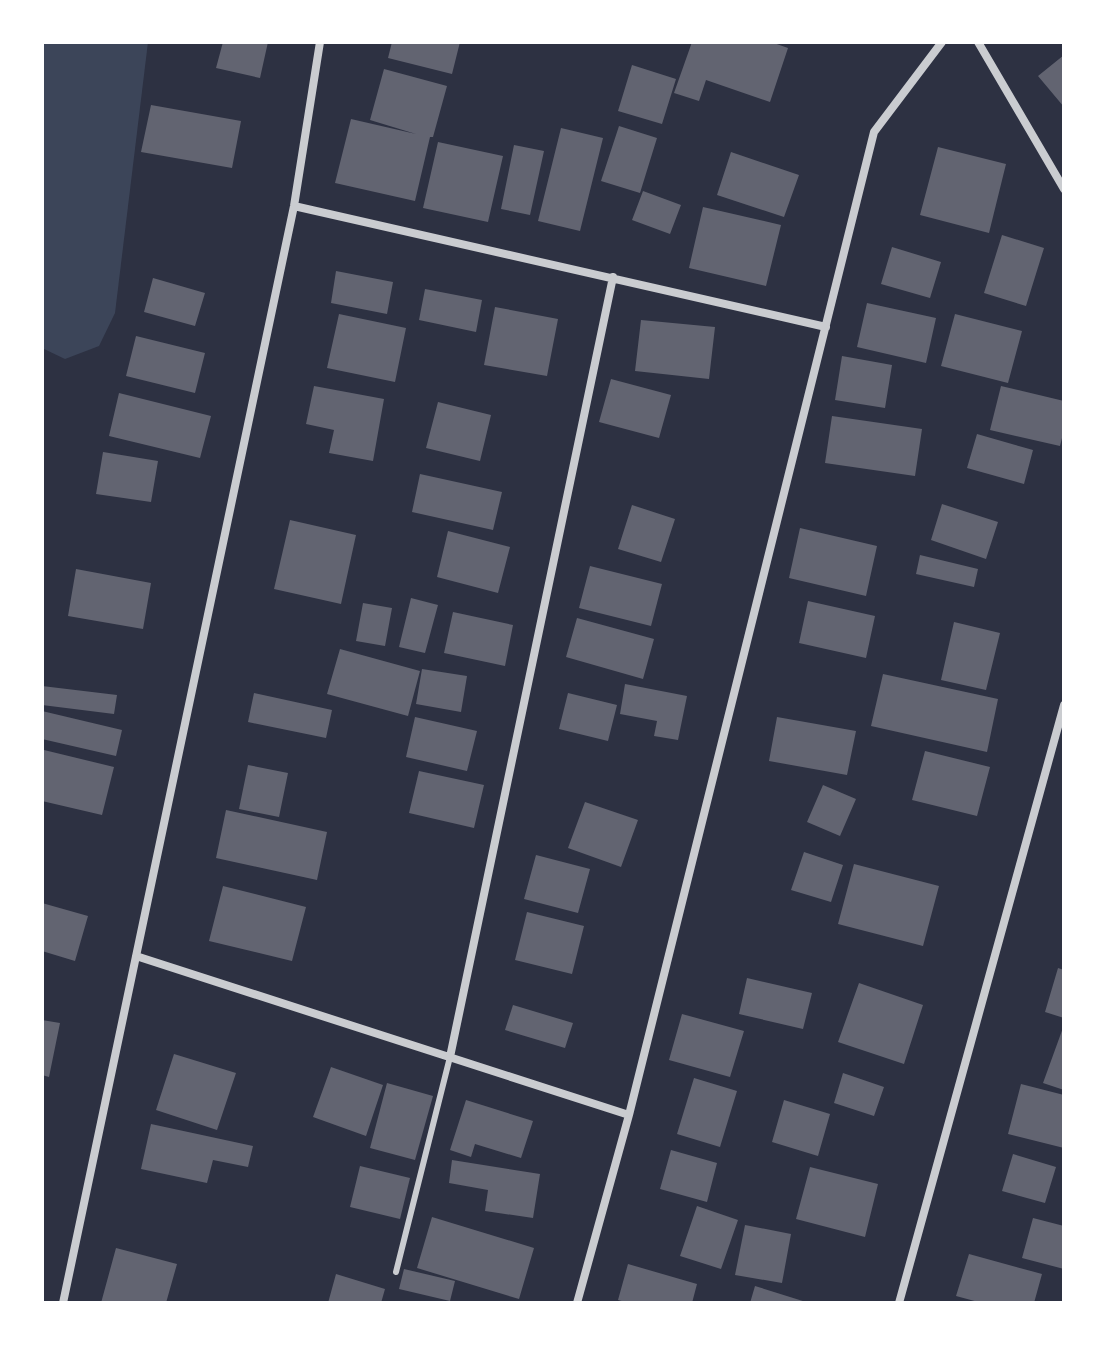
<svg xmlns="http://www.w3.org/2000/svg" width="1106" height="1345" viewBox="0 0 1106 1345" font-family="Georgia,serif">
	<rect width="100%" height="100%" fill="#2d3142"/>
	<path fill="#3c4559" d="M42,42H148L115,313L99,346L65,359L42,348Z"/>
	<path fill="#626471" d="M223,42H268L260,78L216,68Z
		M392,42H460L452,74L388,58Z
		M692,42H771L788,48L770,102L706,80L699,101L674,93Z
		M1064,55V107L1038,76Z
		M632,65L676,79L662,124L618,111Z
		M384,69L447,86L433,137H430L415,201L335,183L351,119L416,134L370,120Z
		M151,105L241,121L232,168L141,152Z
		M619,126L657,138L640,193L601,181Z
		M561,128L603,138L580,231L538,221Z
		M438,142L503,156L488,222L423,208Z
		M514,145L544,151L530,215L501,209Z
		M938,147L1006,164L989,233L920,215Z
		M731,152L799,175L784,217L717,195Z
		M643,191L681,205L670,234L632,220Z
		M703,207L781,225L766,286L689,268Z
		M1002,235L1044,248L1026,306L984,293Z
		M892,247L941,262L930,298L881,284Z
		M336,271L393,282L387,314L331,303Z
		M153,278L205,293L195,326L144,312Z
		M425,289L482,300L476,332L419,320Z
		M867,303L936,318L926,363L857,347Z
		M495,307L558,319L547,376L484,365Z
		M339,314L406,328L395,382L327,368Z
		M955,314L1022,331L1008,383L941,366Z
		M641,320L715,327L709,379L635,371Z
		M136,336L205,353L195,393L126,376Z
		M842,356L892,365L885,408L835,400Z
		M611,379L671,395L659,438L599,422Z
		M314,386L384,399L373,461L329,453L334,430L306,424Z
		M1001,386L1064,401V430L1060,446L990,430Z
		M119,393L211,416L200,458L109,436Z
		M438,402L491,415L480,461L426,448Z
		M832,416L922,429L915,476L825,463Z
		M977,434L1033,450L1024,484L967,468Z
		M103,452L158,461L151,502L96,494Z
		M420,474L502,492L493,530L412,512Z
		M942,504L998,522L986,559L931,540Z
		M632,505L675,519L661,562L618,549Z
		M290,520L356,535L341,604L274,589Z
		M800,528L877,546L866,596L789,578Z
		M448,531L510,547L498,593L437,577Z
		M920,555L978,569L974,587L916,574Z
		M590,566L662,584L651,626L579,608Z
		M76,569L151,583L143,629L68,616Z
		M411,598L438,605L425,653L399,647Z
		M808,601L875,616L866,658L799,643Z
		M363,603L392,608L385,646L356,641Z
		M453,612L513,625L505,666L444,653Z
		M577,618L654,639L643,679L566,657Z
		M954,622L1000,633L986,690L941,680Z
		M340,649L420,671L408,716L327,694Z
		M422,669L467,676L461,712L416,704Z
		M883,674L998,699L987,752L871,726Z
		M625,684L687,696L678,740L654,736L657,721L620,714Z
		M42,686L117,695L114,714L42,705Z
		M254,693L332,710L326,738L248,722Z
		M568,693L617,705L608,741L559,729Z
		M42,711L122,730L116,756L42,739Z
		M415,717L477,731L467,771L406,757Z
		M777,717L856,731L847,775L769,761Z
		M44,750L114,767L102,815L42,801Z
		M925,751L990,767L977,816L912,800Z
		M248,765L288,773L279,817L239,809Z
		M419,771L484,785L474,828L409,813Z
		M823,785L856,799L840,836L807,822Z
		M585,802L638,820L621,867L568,848Z
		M226,810L327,832L317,880L216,858Z
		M804,852L843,865L831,902L791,890Z
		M536,855L590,869L578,913L524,899Z
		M854,864L939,886L923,946L838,924Z
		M223,886L306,907L292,961L209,941Z
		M42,903L88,916L75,961L42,951Z
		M527,912L584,926L572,974L515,960Z
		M1058,968L1064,970V1018L1045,1012Z
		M747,978L812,993L803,1029L739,1014Z
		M859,983L923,1005L904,1064L838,1042Z
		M513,1005L573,1023L565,1048L505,1030Z
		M682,1014L744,1031L730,1077L669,1060Z
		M42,1020L60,1023L49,1077L42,1075Z
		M1064,1025V1090L1043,1083Z
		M174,1054L236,1073L217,1130L156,1110Z
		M331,1067L383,1085L366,1136L313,1117Z
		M843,1073L884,1087L874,1116L834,1103Z
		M694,1078L737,1091L720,1147L677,1134Z
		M387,1083L433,1096L415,1160L370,1148Z
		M1021,1084L1064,1095V1148L1008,1134Z
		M466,1100L533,1121L521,1158L475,1144L471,1157L450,1150Z
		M784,1100L830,1114L818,1156L772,1142Z
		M151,1124L253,1146L248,1167L213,1160L207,1183L141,1169Z
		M671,1150L717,1163L707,1202L660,1189Z
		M1013,1154L1056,1167L1045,1203L1002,1191Z
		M452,1160L540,1174L533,1218L485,1211L488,1190L449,1183Z
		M360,1166L410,1178L400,1219L350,1207Z
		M810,1167L878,1184L865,1237L796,1219Z
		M697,1206L738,1220L721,1269L680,1256Z
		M432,1217L534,1248L519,1299L417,1268Z
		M1033,1218L1064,1226V1269L1022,1258Z
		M745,1225L791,1234L782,1283L735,1275Z
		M116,1248L177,1264L166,1303H101Z
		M969,1254L1042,1274L1034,1303H982L956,1296Z
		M628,1264L697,1284L692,1303H629L618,1300Z
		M404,1269L455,1281L450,1301L399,1289Z
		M336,1274L385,1289L381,1303H328Z
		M755,1286L806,1302V1303H750Z"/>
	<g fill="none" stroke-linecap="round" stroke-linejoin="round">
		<path stroke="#caccd0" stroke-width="6" d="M396,1272L450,1057"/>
		<path stroke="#caccd0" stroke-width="8" d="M978,42L1064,189
			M294,206L826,327
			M136,956L629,1115
			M450,1057L613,277
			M63,1303L294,206L320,42
			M577,1303L629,1115L874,132L942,42
			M899,1303L1064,705"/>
	</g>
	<rect width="1106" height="1345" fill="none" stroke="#ffffff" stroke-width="88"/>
</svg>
